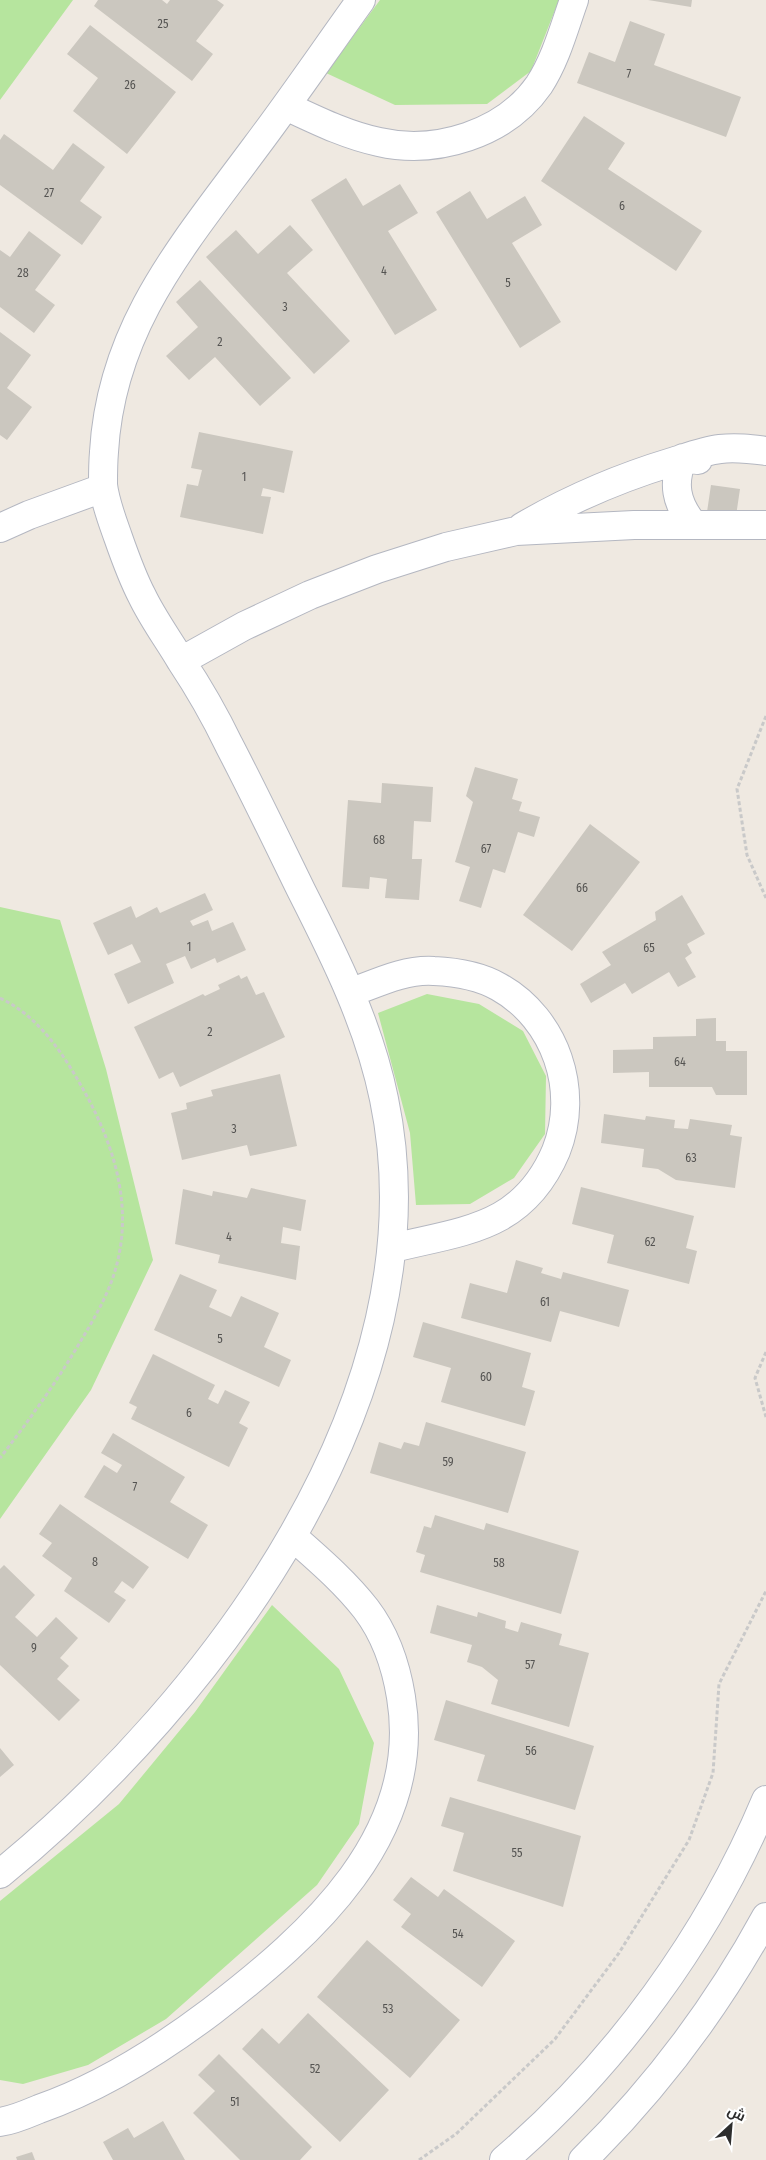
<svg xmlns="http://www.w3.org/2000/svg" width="766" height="2160" viewBox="0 0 766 2160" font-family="'Fira Sans Condensed',Cairo,sans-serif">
	<rect width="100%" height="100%" fill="#efe9e1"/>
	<path fill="#b6e59e" d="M0,0H73L0,100Z
		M380,0H559L531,71L487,104L395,105L326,73Z
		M0,907L60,920L106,1069L153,1260L91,1390L0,1519Z
		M427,994L479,1004L523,1031L546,1076L545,1134L514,1178L470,1204L416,1205L410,1133L378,1013Z
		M272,1605L339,1669L374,1743L359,1824L317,1885L166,2019L88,2065L23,2084L0,2080V1901L119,1804L195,1712Z"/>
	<path fill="#cbc7bf" d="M98,0H162L167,4L170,0H217L224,5L196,41L213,54L192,81L94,6Z
		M648,0H692L691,7Z
		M630,21L665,34L654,65L741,97L726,137L577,83L589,52L615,62Z
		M90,25L176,92L127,154L73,111L98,78L67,54Z
		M584,116L625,143L608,169L702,231L676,271L541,181Z
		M4,134L53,170L73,143L105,167L80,201L102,217L82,245L0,185V140Z
		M346,178L363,206L400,184L418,213L388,231L437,310L395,335L311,200Z
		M470,191L487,219L525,196L542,225L512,243L561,322L520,348L436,212Z
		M290,225L313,250L287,273L350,341L314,374L206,257L236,230L258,254Z
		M29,231L61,255L35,290L55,305L34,333L0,307V250L10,257Z
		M200,280L291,378L260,406L215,357L189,380L166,356L198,327L176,302Z
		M0,332L31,355L7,388L32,407L7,440L0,435Z
		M199,432L293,451L284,493L263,488L261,496L271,497L263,534L180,517L187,484L198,486L202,470L191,468Z
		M711,485L740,489L736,516L707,512Z
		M475,767L518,779L512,799L522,802L519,811L540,817L534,837L518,832L505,873L493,869L481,908L459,901L470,867L455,862L473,802L466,796Z
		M382,783L433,787L431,822L414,821L412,859H422L419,900L385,898L387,879L370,877L369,889L342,887L348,800L381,803Z
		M590,824L640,862L572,951L523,915Z
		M205,893L213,910L190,921L193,926L208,920L212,931L233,922L246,950L217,963L215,958L191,969L185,956L166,964L174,983L128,1004L114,974L141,962L132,944L108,955L93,923L131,906L136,918L157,907L160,913Z
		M682,895L705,934L687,944L692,953L685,958L696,977L678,987L669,972L632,994L625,983L591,1003L580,984L611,965L602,952L656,920L655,912Z
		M239,975L241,979L247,976L256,995L264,992L285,1037L180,1087L173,1072L159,1079L134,1027L203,994L205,996L220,989L218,985Z
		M716,1018V1041H726V1051H747V1095H716L712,1087H649V1072L613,1073V1050L653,1049V1037L696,1036V1019Z
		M280,1074L297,1146L250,1156L247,1145L182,1160L171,1113L187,1109L186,1103L213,1096L211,1090Z
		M604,1114L645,1120L646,1116L675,1120L674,1128L688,1129L690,1119L732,1125L730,1135L742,1137L735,1188L676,1180L658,1169L642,1167L644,1149L601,1143Z
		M581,1187L694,1216L686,1248L697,1251L689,1284L607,1263L614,1235L572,1224Z
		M251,1188L306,1200L301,1231L283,1227L281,1243L300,1246L296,1280L218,1263L220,1255L175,1244L183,1189L212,1196L213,1191L247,1198Z
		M516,1260L543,1268L541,1273L561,1279L563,1272L629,1290L619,1327L560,1311L551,1342L461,1318L470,1283L507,1293Z
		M180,1274L217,1290L209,1307L231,1317L241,1296L279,1313L264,1347L291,1360L279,1387L154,1330Z
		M423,1322L531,1353L522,1387L535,1391L525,1426L441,1402L451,1368L413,1357Z
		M153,1354L215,1385L208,1399L218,1404L225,1390L250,1402L239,1423L248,1428L229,1467L131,1419L137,1407L129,1403Z
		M426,1422L526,1452L508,1513L370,1473L379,1442L401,1449L404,1442L419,1446Z
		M113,1433L185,1477L170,1502L208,1525L188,1559L84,1497L104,1465L117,1473L122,1465L101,1453Z
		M60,1504L149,1567L133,1589L122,1581L114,1592L126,1600L109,1623L64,1591L72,1578L42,1556L52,1543L39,1534Z
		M435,1515L484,1530L486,1523L579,1551L561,1614L420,1572L425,1555L416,1552L424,1526L431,1528Z
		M4,1565L35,1595L15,1617L37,1637L56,1617L78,1638L60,1658L69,1666L57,1679L80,1700L59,1721L0,1665V1569Z
		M437,1605L477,1617L478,1612L506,1621L505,1628L518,1632L521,1622L562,1634L559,1645L589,1653L569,1727L491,1704L498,1680L482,1667L467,1662L472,1645L430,1633Z
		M446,1700L594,1746L575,1810L477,1781L485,1755L434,1740Z
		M0,1748L14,1765L0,1777Z
		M450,1797L581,1836L563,1907L453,1871L464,1833L441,1826Z
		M411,1877L438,1897L444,1889L515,1941L482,1987L401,1927L411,1914L393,1900Z
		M367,1940L460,2020L410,2078L317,1997Z
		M308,2013L389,2090L340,2142L242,2049L262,2028L279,2044Z
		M219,2054L312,2147L300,2160H240L193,2113L215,2091L198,2075Z
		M163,2121L185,2160H113L103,2142L128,2128L134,2138Z
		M32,2152L35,2160H17L16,2157Z"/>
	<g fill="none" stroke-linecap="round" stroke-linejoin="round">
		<defs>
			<path id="minor" d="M286,106C316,120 346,135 379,142C436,155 505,134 539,85C556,59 564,28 574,0
				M693,524C676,503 672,483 683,458L698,460
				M522,527C570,499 619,478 672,462C688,457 704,451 720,449C736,447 751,449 766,451
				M0,528L29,515L103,488
				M181,661L244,626L310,595L377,569L446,547L516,531L634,525H766
				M350,993C377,983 405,969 434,971C456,972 480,976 499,987C556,1019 580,1091 556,1151C545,1177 527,1201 501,1216C469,1234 428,1239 393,1248
				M0,1874C214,1699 445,1392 384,1099C369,1025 335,957 301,890C277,841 254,793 229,745C215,716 199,688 181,661C168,639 153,619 142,596C132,577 125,557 118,537C112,520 105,502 103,485C103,474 103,463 104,452C111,327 183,245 254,149C291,100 325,50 361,0
				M0,2122C14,2120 27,2114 39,2109C102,2087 159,2051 212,2011C311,1935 424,1835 401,1697C396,1666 385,1634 366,1609C344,1581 318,1559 292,1536
				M504,2160C616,2064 709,1936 766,1800
				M583,2160C656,2088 717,2007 766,1917"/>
		</defs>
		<use href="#minor" stroke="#b4b7c1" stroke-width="30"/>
		<path stroke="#c9c9c9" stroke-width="3" stroke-dasharray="4 2.5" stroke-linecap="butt" d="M766,716L737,789L747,855L766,898
			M0,998C38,1016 63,1053 83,1089C120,1155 139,1227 104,1299C96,1316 86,1332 76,1349C53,1387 27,1423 0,1458
			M766,1352L755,1378L766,1417
			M419,2160L456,2134L555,2039L619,1953L689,1840L713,1773L719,1684L766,1591"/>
		<use href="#minor" stroke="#fff" stroke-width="28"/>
	</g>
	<g text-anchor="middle" stroke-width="4" stroke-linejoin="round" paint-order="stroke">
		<g font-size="12" fill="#555452">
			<text x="163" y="28">25</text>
			<text x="629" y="78">7</text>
			<text x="130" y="89">26</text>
			<text x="49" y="197">27</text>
			<text x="622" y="210">6</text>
			<text x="384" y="275">4</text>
			<text x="23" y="277">28</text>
			<text x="508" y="287">5</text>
			<text x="285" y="311">3</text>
			<text x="220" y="346">2</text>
			<text x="244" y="481">1</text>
			<text x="379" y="844">68</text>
			<text x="486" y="853">67</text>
			<text x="582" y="892">66</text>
			<text x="189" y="951">1</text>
			<text x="649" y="952">65</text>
			<text x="210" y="1036">2</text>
			<text x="680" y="1066">64</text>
			<text x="234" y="1133">3</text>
			<text x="691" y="1162">63</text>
			<text x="229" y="1241">4</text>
			<text x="650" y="1246">62</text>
			<text x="545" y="1306">61</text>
			<text x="220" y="1343">5</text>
			<text x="486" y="1381">60</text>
			<text x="189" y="1417">6</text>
			<text x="448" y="1466">59</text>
			<text x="135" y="1491">7</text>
			<text x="95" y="1566">8</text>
			<text x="499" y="1567">58</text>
			<text x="34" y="1652">9</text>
			<text x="530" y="1669">57</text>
			<text x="531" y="1755">56</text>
			<text x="517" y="1857">55</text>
			<text x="458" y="1938">54</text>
			<text x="388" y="2013">53</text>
			<text x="315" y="2073">52</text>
			<text x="235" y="2106">51</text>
		</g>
	</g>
	<g transform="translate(731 2125) rotate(26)" stroke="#ffffff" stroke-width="4" paint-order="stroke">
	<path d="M0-4L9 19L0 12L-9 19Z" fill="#2e2e2e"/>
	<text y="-8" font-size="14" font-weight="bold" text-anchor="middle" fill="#2e2e2e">ش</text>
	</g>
</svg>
